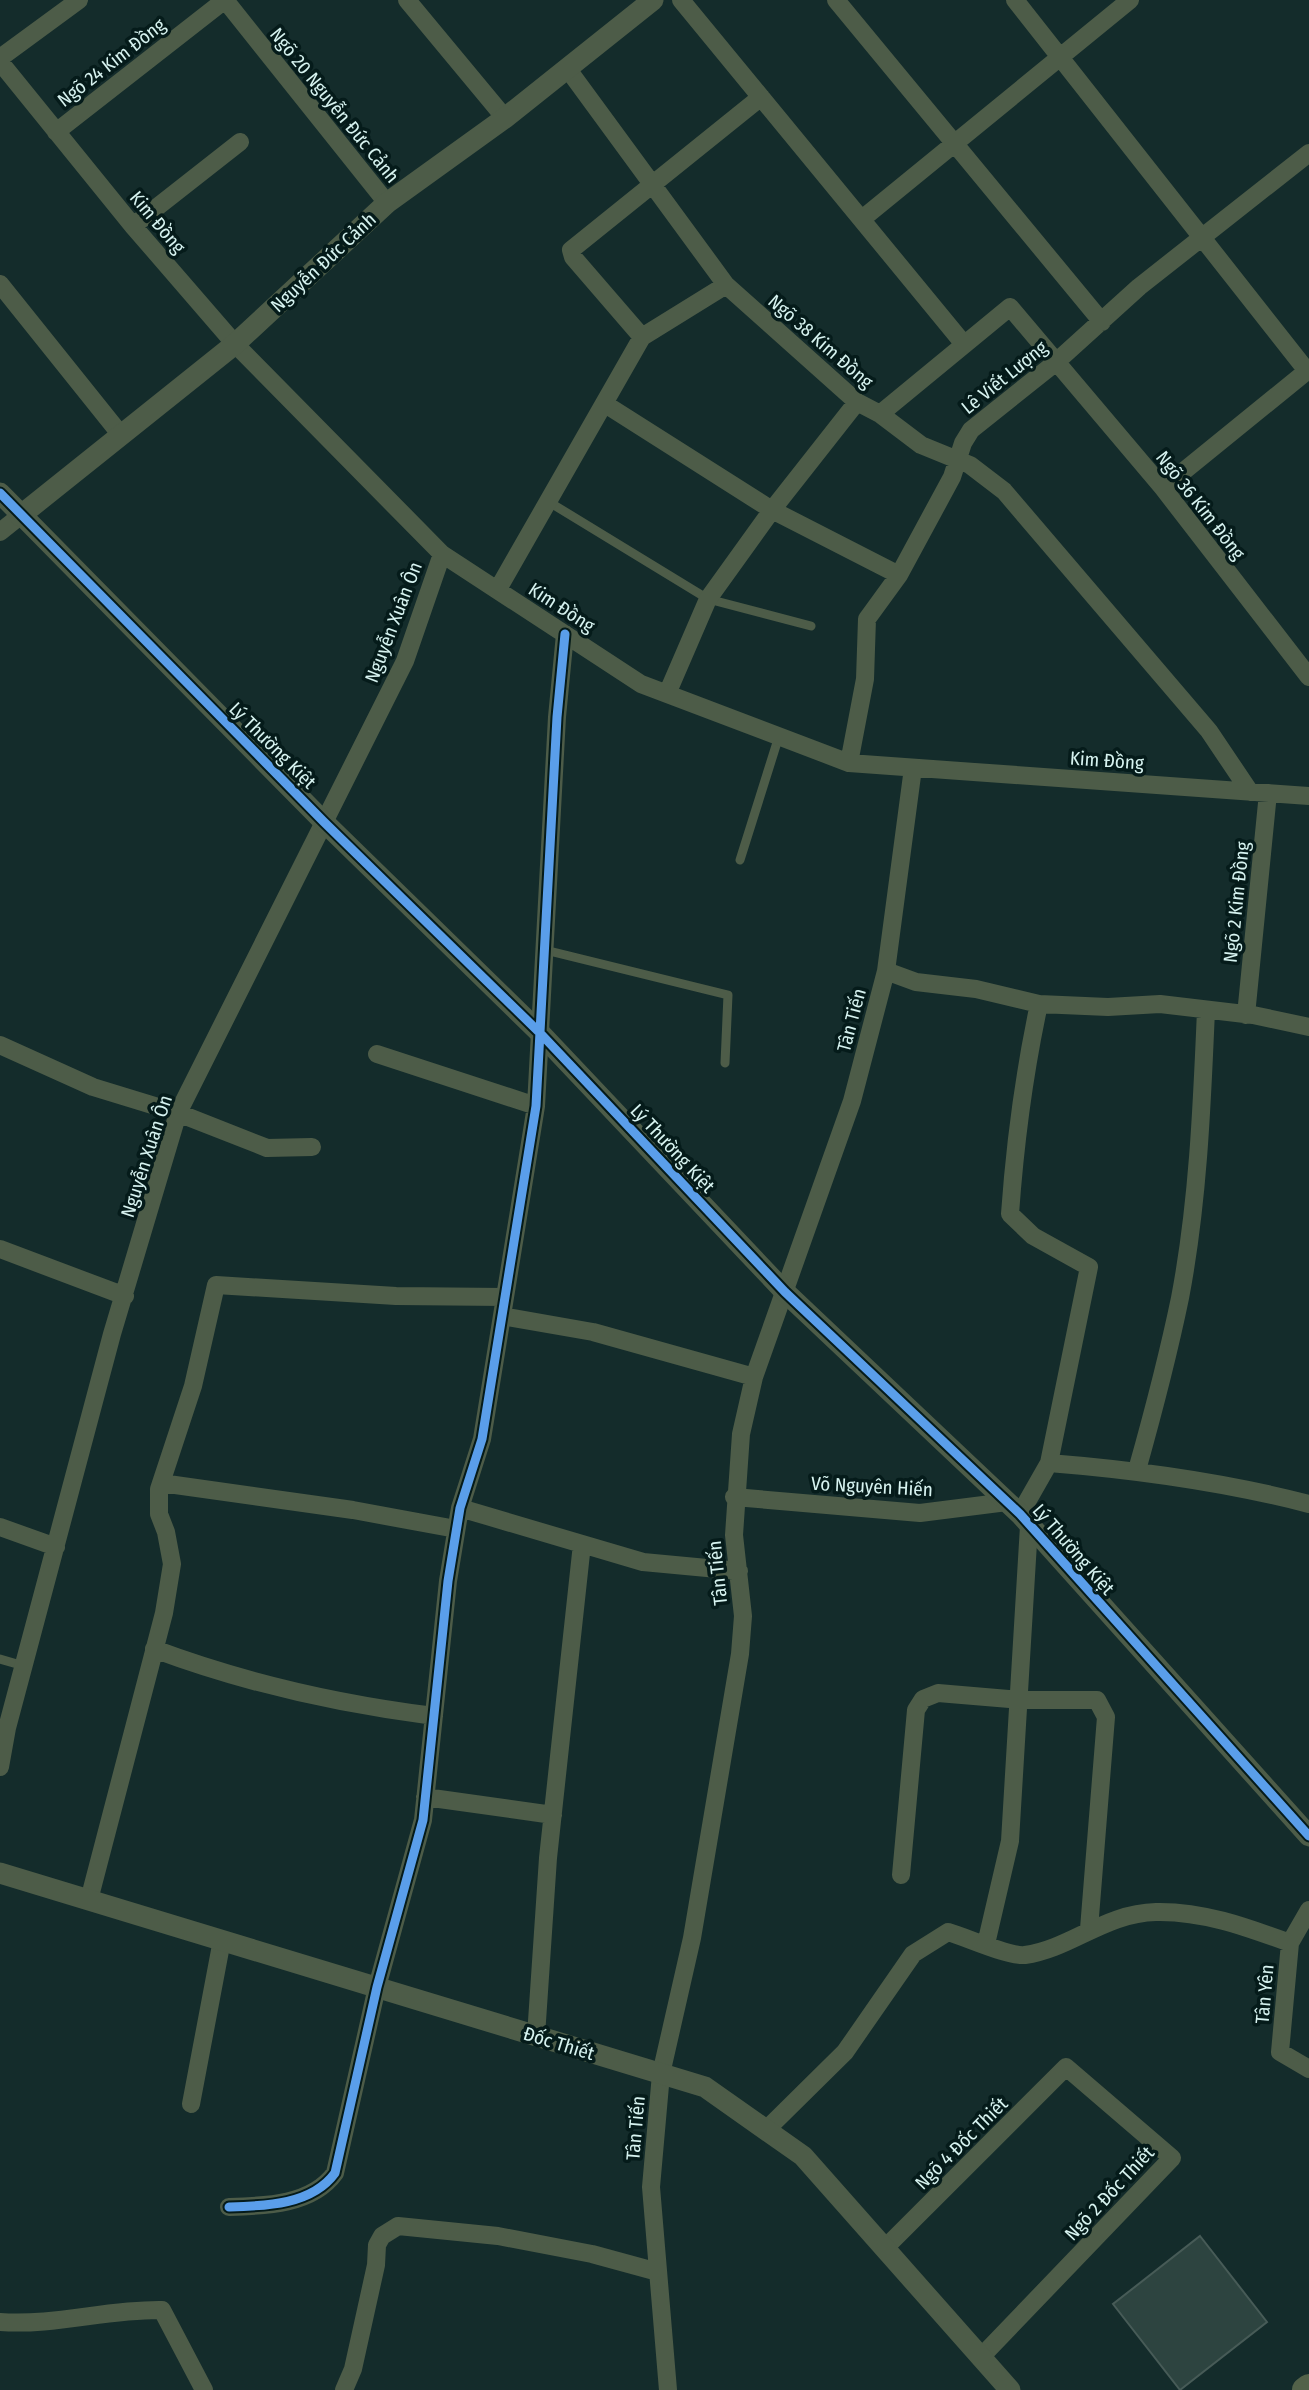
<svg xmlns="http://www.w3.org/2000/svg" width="1309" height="2390" viewBox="0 0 1309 2390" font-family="'Fira Sans Condensed',sans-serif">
	<rect width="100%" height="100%" fill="#142c2b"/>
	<path fill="#2d4440" stroke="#475b57" stroke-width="2" d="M1200,2236L1267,2322L1180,2390L1113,2304Z"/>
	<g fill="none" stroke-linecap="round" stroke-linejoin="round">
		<path stroke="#4d5c48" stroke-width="9" d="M549,502L708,599L811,626
			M740,860L779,736
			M545,950L728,995L725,1063
			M0,1659L24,1666"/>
		<path stroke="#4d5c48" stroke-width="18" d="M225,0L387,203
			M407,0L505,118
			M681,0L963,343
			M836,0L1102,322
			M1015,0L1307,371L1163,488
			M0,58L79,0
			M0,62L133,226L235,344L442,554L641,684L849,763L1309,796
			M567,68L726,285L857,402L880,414L921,445L970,465L1004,491L1209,731L1250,792
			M56,132L225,0
			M862,219L1130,0
			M133,226L240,142
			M0,284L121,435
			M642,337L573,257L571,250L761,97
			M605,404L772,510L899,575
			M880,414L1010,307L1163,488L1309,677
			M0,532L20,516
			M498,589L642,337L726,285
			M667,694L708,599L772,510L857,402
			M849,763L865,679L867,619L899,575L952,477L963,443L971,430L1055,363L1139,287L1309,153
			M886,971L916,982L976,989L1039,1004L1108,1007L1160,1004L1253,1015L1309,1027
			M1246,1015L1268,793
			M0,1045L93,1087L178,1113L267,1148L312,1147
			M377,1054L536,1106
			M0,1249L125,1296
			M502,1316L593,1332L754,1377
			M1049,1463C1137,1470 1224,1482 1309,1504
			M1137,1470C1153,1413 1168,1356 1180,1298C1198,1204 1202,1105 1206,1010
			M161,1483L353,1510L456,1529
			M734,1497L920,1513L1007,1502
			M460,1508L643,1562L739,1571
			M1020,1514L1049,1463L1089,1267L1033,1236L1010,1214C1015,1143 1024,1074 1039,1004
			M0,1527L56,1547
			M154,1649C245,1683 338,1704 434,1716
			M0,1767L7,1728L112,1334L178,1113L405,661L442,554
			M425,1797L553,1815
			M901,1875L916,1710L923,1699L938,1693L1020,1700H1097L1106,1717L1089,1929
			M89,1900L164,1613L172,1564L166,1532L159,1514V1489L193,1386L216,1285L396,1296L505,1297
			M1309,1910L1290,1943L1280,2052L1309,2069
			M986,1944L1010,1841L1029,1526
			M536,2036L548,1858L582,1544
			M191,2104L222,1940
			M766,2130L845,2052L913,1954L948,1932C966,1937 1009,1957 1025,1955C1070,1949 1105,1913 1156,1912C1203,1911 1246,1927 1290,1943
			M229,2207C265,2206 312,2205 335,2173L377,1987L423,1820L448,1581L460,1508L482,1439L536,1106L557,717L565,634
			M885,2248L1066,2067L1172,2158L981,2357
			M0,2322C55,2326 107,2309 162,2310L204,2390
			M344,2390L353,2369L376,2265L377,2245L382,2236L398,2226L498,2236L592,2254L658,2272
			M668,2390L651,2187L661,2074L692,1938L740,1654L743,1616L734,1535L741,1434L754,1377L852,1101L886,971L913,768"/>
		<path stroke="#4d5c48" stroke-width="21" d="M0,493L324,822L540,1033L785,1292L1020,1514L1309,1836
			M20,516L235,344L387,203L505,118L653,0
			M0,1873L705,2087L803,2156L1010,2390"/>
		<path stroke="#536249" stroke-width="26" d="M1305,2390L1309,2387"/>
		<defs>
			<path id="cycleway" d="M0,493L324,822L540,1033L785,1292L1020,1514L1309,1836
				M229,2207C265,2206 312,2205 335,2173L377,1987L423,1820L448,1581L460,1508L482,1439L536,1106L557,717L565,634"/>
		</defs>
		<use href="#cycleway" stroke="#051b1a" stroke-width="13"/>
		<use href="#cycleway" stroke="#5a9eea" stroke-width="9"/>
	</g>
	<g text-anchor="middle" stroke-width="7" stroke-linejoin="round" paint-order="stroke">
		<g font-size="19" fill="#d7f3f0" stroke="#051b1a">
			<text transform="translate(111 62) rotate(-38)" y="7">Ngõ 24 Kim Đồng</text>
			<text transform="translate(335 105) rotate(51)" y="7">Ngõ 20 Nguyễn Đức Cảnh</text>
			<text transform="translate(158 222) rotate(50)" y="7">Kim Đồng</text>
			<text transform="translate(323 262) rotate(-43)" y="7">Nguyễn Đức Cảnh</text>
			<text transform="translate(821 341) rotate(41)" y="7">Ngõ 38 Kim Đồng</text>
			<text transform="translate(1004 377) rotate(-39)" y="7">Lê Viết Lượng</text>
			<text transform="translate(1201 505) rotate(52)" y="7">Ngõ 36 Kim Đồng</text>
			<text transform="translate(562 607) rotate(33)" y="7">Kim Đồng</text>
			<text transform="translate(393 622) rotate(-69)" y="7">Nguyễn Xuân Ôn</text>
			<text transform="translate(273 745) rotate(45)" y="7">Lý Thường Kiệt</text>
			<text transform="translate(1107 760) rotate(4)" y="7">Kim Đồng</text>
			<text transform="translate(1236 902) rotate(-84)" y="7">Ngõ 2 Kim Đồng</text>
			<text transform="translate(851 1020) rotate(-75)" y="7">Tân Tiến</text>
			<text transform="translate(673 1148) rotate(47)" y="7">Lý Thường Kiệt</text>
			<text transform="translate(146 1156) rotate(-72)" y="7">Nguyễn Xuân Ôn</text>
			<text transform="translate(872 1486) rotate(3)" y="7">Võ Nguyên Hiến</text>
			<text transform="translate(1074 1549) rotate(49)" y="7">Lý Thường Kiệt</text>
			<text transform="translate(717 1573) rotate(-96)" y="7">Tân Tiến</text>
			<text transform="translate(1264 1994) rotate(-85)" y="7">Tân Yên</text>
			<text transform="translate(559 2043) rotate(17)" y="7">Đốc Thiết</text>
			<text transform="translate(635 2128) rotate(-85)" y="7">Tân Tiến</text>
			<text transform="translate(961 2143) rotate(-45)" y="7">Ngõ 4 Đốc Thiết</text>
			<text transform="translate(1109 2193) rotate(-47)" y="7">Ngõ 2 Đốc Thiết</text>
		</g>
	</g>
</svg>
